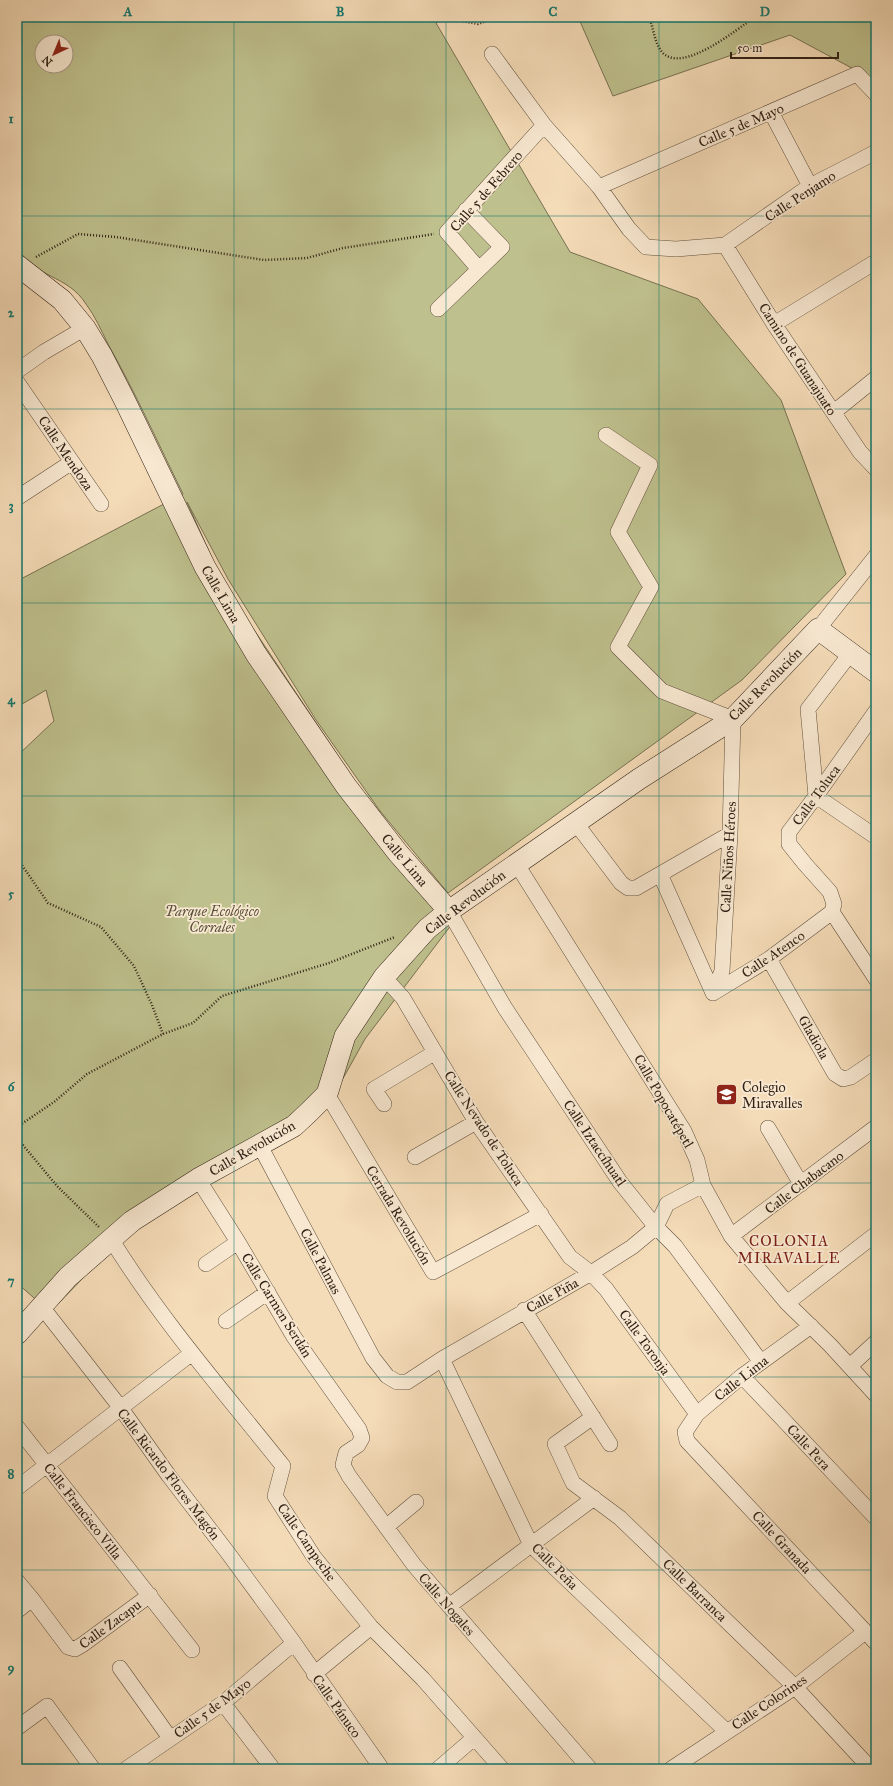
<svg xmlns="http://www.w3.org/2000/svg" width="893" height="1786" viewBox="0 0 893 1786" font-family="'IM FELL Great Primer',serif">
	<rect width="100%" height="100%" fill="#f5dcb8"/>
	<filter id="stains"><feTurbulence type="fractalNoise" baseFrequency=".005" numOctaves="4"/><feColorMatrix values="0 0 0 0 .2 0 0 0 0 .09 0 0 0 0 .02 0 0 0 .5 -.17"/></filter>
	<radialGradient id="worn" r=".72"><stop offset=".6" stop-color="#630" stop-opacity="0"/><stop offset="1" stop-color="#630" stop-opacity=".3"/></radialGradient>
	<path fill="#bec08d" stroke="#787152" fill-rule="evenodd" d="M17,17H448L436,23L570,252L698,299L781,400L846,574L742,680L448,893L380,811L316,720L228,579L187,502L224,585L395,841L458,916L365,1039L331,1100L119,1241L50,1312L17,1283V874L20,870L17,867V756L54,721L46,690L17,707V581L183,494C158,443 135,392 108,344C101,330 95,316 86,304C67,274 35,279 17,247ZM42,42H66V66H42Z
		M578,17H876V81L790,35L613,96Z"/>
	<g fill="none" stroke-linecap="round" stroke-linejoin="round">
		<defs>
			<path id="street" d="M492,54L544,125L599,187L629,229L646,247L676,249L725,245L810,186L876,152
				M771,112L810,186
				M599,187L857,74L876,94
				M725,245L774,324L860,452L876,469
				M478,268L447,232L544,125
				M438,309L502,247L466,210
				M774,324L872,264
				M17,371L44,352L85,328
				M17,382L101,504
				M834,412L876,378
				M606,435L650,465L618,532L651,587L618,647L662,691L733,719L730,834L722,971L713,993
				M17,498L72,462
				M818,629L876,556
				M876,711L816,796L789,832V844L805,864L830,892L834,904L832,912L876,979
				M816,796L808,709L850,654
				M816,796L876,837
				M575,822L621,883L628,888H636L730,834
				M516,863L684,1131L697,1160L703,1185L731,1236L787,1303L830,1345L876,1395
				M660,874L713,993
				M449,911L505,1008L620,1182L656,1227L675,1246L761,1362
				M769,959L835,1074L843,1079L851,1077L876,1060
				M384,977L403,998L476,1122L570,1257L591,1273L606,1289L697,1414
				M713,993L769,959L832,912
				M327,1094L433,1272L541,1214
				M384,1104L374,1089L434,1053
				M768,1128L801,1184
				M259,1144L373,1358L387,1376L397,1382H407L442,1359L591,1273L632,1247L656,1227L667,1204L703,1185
				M415,1157L476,1122
				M198,1179L238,1242L294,1337L359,1429L362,1438L358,1445L346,1453L343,1465L349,1476L414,1565L590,1769
				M731,1236L876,1127
				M111,1239C161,1320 224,1392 283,1466L275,1496L314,1557L371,1627L423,1679L502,1769
				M206,1264L238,1242
				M787,1303L876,1234
				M42,1307L120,1407L169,1476L228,1553L294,1643L382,1769
				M524,1310L610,1444
				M226,1321L268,1292
				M811,1326L742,1376L697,1414L685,1432L687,1441L876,1643
				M442,1359L531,1545L726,1731
				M850,1366L876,1342
				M742,1376L876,1518
				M593,1417L555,1444L573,1483L620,1518L795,1687L871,1769
				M17,1427L192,1650
				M17,1488L192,1353
				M386,1527L416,1502
				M17,1581L32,1599L68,1647L75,1649L82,1645L150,1595
				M449,1606L594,1498
				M17,1611L32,1599
				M120,1668L170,1738
				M314,1674L371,1627
				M223,1703L273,1769
				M17,1728L47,1706L93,1769
				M126,1769L223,1703L294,1643
				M438,1769L474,1738
				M671,1769L795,1687L865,1632"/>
			<path id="secondary" d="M17,265L62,300L85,328L102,356L124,399L205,567L256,654L346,786L398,853L449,911
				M17,1334L68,1277L132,1221L198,1179L294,1126L309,1112L327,1094L345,1036L384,977L427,929L449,911L639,779L733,719L818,629L876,672"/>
		</defs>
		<use href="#street" stroke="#62503e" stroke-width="16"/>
		<use href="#secondary" stroke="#312216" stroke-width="22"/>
		<path stroke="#312216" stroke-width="2.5" stroke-dasharray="1 2" stroke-linecap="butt" d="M418,17H432
			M439,17L478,24L498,17
			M649,17C654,29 654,42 662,52C682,75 737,29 755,17
			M36,257L78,234L116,237L264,260L307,258L343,248L434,234
			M17,858L48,903L101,927L134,966L152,1005L163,1034
			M17,1127L54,1102L87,1074L163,1034L193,1023L222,996L329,963L395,937
			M17,1138L57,1186L99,1227"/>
		<use href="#street" stroke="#f8e8d1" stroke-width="15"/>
		<use href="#secondary" stroke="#f8e8d1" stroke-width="21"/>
	</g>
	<path fill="none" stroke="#0f766e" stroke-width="1" stroke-opacity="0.55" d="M234,17V1769M446,17V1769M659,17V1769M17,216H876M17,409H876M17,603H876M17,796H876M17,990H876M17,1183H876M17,1377H876M17,1570H876"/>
	<defs>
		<symbol id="school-square" viewBox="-11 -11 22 22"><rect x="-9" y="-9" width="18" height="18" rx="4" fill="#8f2418" stroke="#f8e8d1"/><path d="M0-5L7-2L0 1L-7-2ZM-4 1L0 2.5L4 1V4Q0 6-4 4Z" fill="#fff"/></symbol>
	</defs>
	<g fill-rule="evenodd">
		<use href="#school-square" x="714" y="1082" width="25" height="25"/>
	</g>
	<g text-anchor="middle" stroke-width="3.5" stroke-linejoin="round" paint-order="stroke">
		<g font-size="14" fill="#312216" stroke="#f8e8d1">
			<text transform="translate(741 125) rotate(-23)" y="5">Calle 5 de Mayo</text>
			<text transform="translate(486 191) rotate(-49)" y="5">Calle 5 de Febrero</text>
			<text transform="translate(800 196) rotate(-33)" y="5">Calle Penjamo</text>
			<text transform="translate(798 359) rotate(57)" y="5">Camino de Guanajuato</text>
			<text transform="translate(66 453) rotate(56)" y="5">Calle Mendoza</text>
			<text transform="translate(221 594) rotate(60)" y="5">Calle Lima</text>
			<text transform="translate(765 684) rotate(-45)" y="5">Calle Revolución</text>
			<text transform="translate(816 795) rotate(-54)" y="5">Calle Toluca</text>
			<text transform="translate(728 857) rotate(-87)" y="5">Calle Niños Héroes</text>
			<text transform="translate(405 860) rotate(50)" y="5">Calle Lima</text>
			<text transform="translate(465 902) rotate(-37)" y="5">Calle Revolución</text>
			<text transform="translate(773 954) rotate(-34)" y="5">Calle Atenco</text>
			<text transform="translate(814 1037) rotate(60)" y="5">Gladiola</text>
			<text transform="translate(664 1101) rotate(60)" y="5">Calle Popocatépetl</text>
			<text transform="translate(484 1128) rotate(57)" y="5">Calle Nevado de Toluca</text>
			<text transform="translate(595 1143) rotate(56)" y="5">Calle Iztaccíhuatl</text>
			<text transform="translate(252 1148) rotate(-30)" y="5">Calle Revolución</text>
			<text transform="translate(804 1182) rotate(-37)" y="5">Calle Chabacano</text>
			<text transform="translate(399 1215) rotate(59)" y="5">Cerrada Revolución</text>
			<text transform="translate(321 1261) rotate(62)" y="5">Calle Palmas</text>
			<text transform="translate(552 1295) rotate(-29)" y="5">Calle Piña</text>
			<text transform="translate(277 1305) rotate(58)" y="5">Calle Carmen Serdán</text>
			<text transform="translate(645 1342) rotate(54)" y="5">Calle Toronja</text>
			<text transform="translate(741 1378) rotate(-38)" y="5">Calle Lima</text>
			<text transform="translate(809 1447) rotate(47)" y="5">Calle Pera</text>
			<text transform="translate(169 1474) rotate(53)" y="5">Calle Ricardo Flores Magón</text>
			<text transform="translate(83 1511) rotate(52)" y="5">Calle Francisco Villa</text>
			<text transform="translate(307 1542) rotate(55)" y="5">Calle Campeche</text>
			<text transform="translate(782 1542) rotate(47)" y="5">Calle Granada</text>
			<text transform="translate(555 1566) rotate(45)" y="5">Calle Peña</text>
			<text transform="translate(695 1590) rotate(44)" y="5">Calle Barranca</text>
			<text transform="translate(447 1604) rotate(49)" y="5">Calle Nogales</text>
			<text transform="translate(110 1624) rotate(-36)" y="5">Calle Zacapu</text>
			<text transform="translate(769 1702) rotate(-34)" y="5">Calle Colorines</text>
			<text transform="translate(337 1706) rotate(55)" y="5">Calle Pánuco</text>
			<text transform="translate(212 1708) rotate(-36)" y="5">Calle 5 de Mayo</text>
		</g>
		<g font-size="14" font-style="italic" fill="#5b513a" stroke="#f8e8d1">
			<text x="212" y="916">Parque Ecológico<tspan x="212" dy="16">Corrales</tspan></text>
		</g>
		<g font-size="14" fill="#312216" stroke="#f8e8d1" text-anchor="start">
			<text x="742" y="1092">Colegio<tspan x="742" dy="16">Miravalles</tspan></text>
		</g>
		<g font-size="15" letter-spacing="1" fill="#7a1f14" stroke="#f8e8d1">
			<text x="789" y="1246">COLONIA<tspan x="789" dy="17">MIRAVALLE</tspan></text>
		</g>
	</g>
	<rect width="893" height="1786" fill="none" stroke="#f5dcb8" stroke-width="44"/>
	<g transform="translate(54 54) rotate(224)"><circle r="19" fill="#f8e8d1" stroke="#a89986"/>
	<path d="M0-3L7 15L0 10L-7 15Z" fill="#8f2418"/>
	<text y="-6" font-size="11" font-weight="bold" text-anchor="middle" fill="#312216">N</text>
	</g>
	<path d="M731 52v6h107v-6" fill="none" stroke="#312216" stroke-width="2"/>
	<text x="737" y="52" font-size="12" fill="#312216" stroke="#f8e8d1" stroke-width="3" paint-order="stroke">50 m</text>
	<rect x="22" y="22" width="849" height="1742" fill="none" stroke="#0f766e" stroke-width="1.5"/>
	<g font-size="13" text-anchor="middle" font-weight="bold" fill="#0f766e">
		<text x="128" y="16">A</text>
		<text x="340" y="16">B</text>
		<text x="553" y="16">C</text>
		<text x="765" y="16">D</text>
		<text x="11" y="123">1</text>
		<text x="11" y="317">2</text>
		<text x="11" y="510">3</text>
		<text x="11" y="704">4</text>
		<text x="11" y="898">5</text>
		<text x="11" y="1091">6</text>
		<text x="11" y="1285">7</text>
		<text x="11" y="1478">8</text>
		<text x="11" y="1672">9</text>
	</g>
	<rect width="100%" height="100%" filter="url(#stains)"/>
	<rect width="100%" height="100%" fill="url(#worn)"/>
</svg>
